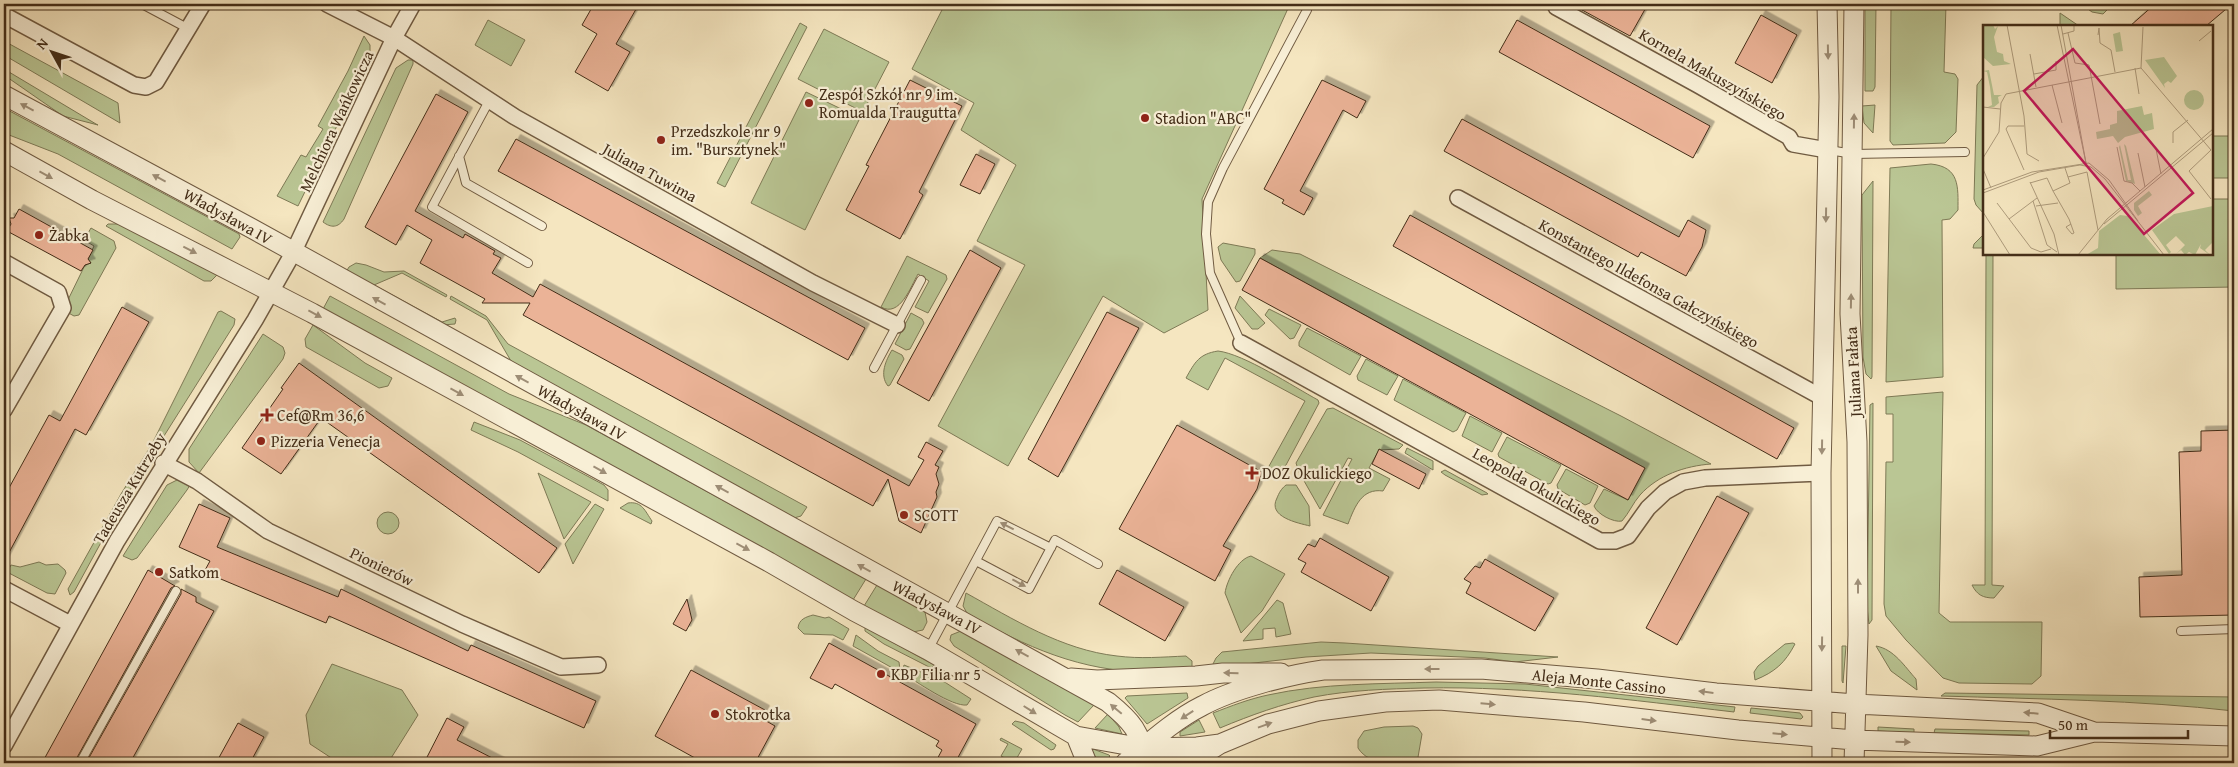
<svg xmlns="http://www.w3.org/2000/svg" width="2238" height="767" viewBox="0 0 2238 767" font-family="'Gentium Book Plus',serif">
	<defs>
		<filter id="shadow"><feDropShadow dx="4.5" dy="-4.5" stdDeviation="0" flood-color="#0004"/></filter>
	</defs>
	<rect width="100%" height="100%" fill="#f5e6c0"/>
	<filter id="stains"><feTurbulence type="fractalNoise" baseFrequency=".004" numOctaves="4"/><feColorMatrix values="0 0 0 0 .2 0 0 0 0 .09 0 0 0 0 .02 0 0 0 .5 -.17"/></filter>
	<radialGradient id="worn" r=".72"><stop offset=".6" stop-color="#630" stop-opacity="0"/><stop offset="1" stop-color="#630" stop-opacity=".3"/></radialGradient>
	<path fill="#bac694" stroke="#7e7a56" d="M945,4H1290L1202,199L1208,310L1164,333L1103,296L1008,466L938,426L1025,265L977,241L1016,165L961,130L974,103L912,69Z
		M1865,4H1876L1875,87L1873,91H1865Z
		M1891,4H1946L1944,72L1955,74L1958,79L1956,132L1945,143L1893,145L1890,141Z
		M2081,4H2106L2109,8L2103,14L2092,12Z
		M2060,13L2079,26H2060Z
		M488,20L525,40L511,66L475,45Z
		M800,23L807,27L725,187L717,183Z
		M824,29L889,62L863,112L798,79Z
		M364,36L370,45V58L298,206L277,196L301,155L306,157L323,129L318,126L348,71Z
		M4,41L118,103L120,123L4,55Z
		M408,60H413V64L344,219C338,228 331,228 323,222L396,68Z
		M4,69L96,124L98,125L63,116L4,75Z
		M1984,76V214L1976,205L1974,199L1977,85Z
		M806,92L860,118L805,230L751,203Z
		M1875,105L1873,133L1864,123L1862,106Z
		M4,108L239,234L240,237L232,249L58,154L4,133Z
		M2212,136H2234V178H2212Z
		M1931,164C1960,167 1958,187 1958,210L1950,219L1942,220L1943,377L1886,382L1890,168Z
		M1873,181L1872,377L1871,379L1866,374L1863,357L1862,195Z
		M2212,199H2234V287L2116,289V254H2212Z
		M108,224H124L218,274L211,281H204L106,226Z
		M91,228L114,241L116,248L79,315L74,316L63,310L85,265L91,263L88,259L94,246L84,240Z
		M1984,234V248H1973L1974,244Z
		M1223,243L1255,249V254L1240,281L1236,282L1221,260L1218,247Z
		M1272,250L1300,254L1621,416L1711,464C1685,466 1658,475 1640,495C1633,503 1629,513 1622,521C1614,523 1597,514 1594,506L1604,489L1628,500L1645,468L1260,258Z
		M1986,254H1993L1992,585L2004,586L1994,598C1983,598 1977,595 1972,585H1985Z
		M907,256L946,275L947,279L928,313L915,307L929,281L918,274C911,286 900,318 881,307Z
		M356,263L366,265L384,272L404,271L447,295L446,297L402,273L374,285L442,322L455,318L456,320L455,324L442,325L346,272L349,267Z
		M330,296L509,394L586,425L866,579L853,600L323,309Z
		M451,296L486,316L508,344L807,507L801,516L794,518L511,361L487,320L450,299Z
		M1240,296L1265,323L1258,329H1252L1235,308Z
		M1269,309L1301,325L1294,338L1290,339L1265,315Z
		M221,311L235,319L234,325L128,493L74,592L70,595L68,589L121,494L152,444L218,312Z
		M911,313L922,319L924,323L910,349L906,350L895,344Z
		M313,325L365,363L392,378L388,386L379,388L306,347L305,339Z
		M1307,328L1361,356L1350,375L1299,346V342Z
		M263,334L283,347L285,353L283,359L199,473L189,462V449Z
		M892,350L902,355L904,359L890,385L888,386C879,375 886,360 892,350Z
		M1218,351C1244,354 1294,387 1318,400L1319,403L1286,465L1281,469L1268,468L1305,401L1225,358L1208,390L1186,378C1195,362 1199,354 1218,351Z
		M1366,359L1398,376L1387,395L1358,380L1357,376Z
		M1403,379L1466,413L1457,430L1453,432L1394,400Z
		M1943,392L1939,613L1950,622H2042L2041,676L2032,684L1959,683L1943,678L1906,640L1886,616L1884,604L1886,462H1893V414H1886V397Z
		M1873,403L1872,620L1869,624L1867,607L1870,405Z
		M1333,408L1403,445L1399,449L1379,450L1369,468L1390,479L1383,491C1362,488 1355,506 1348,524L1323,515L1352,459L1348,458L1320,509L1299,472L1296,463L1327,409Z
		M1470,416L1502,433L1492,452L1462,436Z
		M474,422L520,440L604,485L608,490V501L518,452L471,430Z
		M1507,437L1561,465L1551,483L1548,484L1499,457L1498,454Z
		M1407,448L1433,461V470L1405,453Z
		M1566,469L1598,486L1590,503L1585,505L1558,489L1557,485Z
		M1445,470L1487,493L1488,494L1482,495L1445,475L1441,472Z
		M538,473L591,502L564,539Z
		M177,480L190,485L187,490L137,558L132,560L123,556L167,485Z
		M1286,485H1296L1309,506L1310,526C1298,523 1267,517 1277,498C1279,493 1281,489 1286,485Z
		M628,503C642,501 645,511 652,521L651,524L620,508Z
		M595,504L604,509L573,564L565,544Z
		M377 523a11 11 0 1 1 22 0a11 11 0 1 1-22 0Z
		M1251,556L1285,574L1262,611L1241,633L1225,593C1227,580 1238,559 1251,556Z
		M39,562L46,565L58,564L65,570L66,573L55,594L47,593L7,572L11,565L20,567Z
		M877,585L925,612L927,622L923,630L913,632L864,606Z
		M966,593C1013,619 1062,650 1117,656C1140,659 1163,657 1186,656L1192,661V668C1179,669 1164,672 1150,672C1082,672 1025,647 967,613L963,606Z
		M1277,600L1283,603L1291,634L1276,637L1275,628L1263,629V639L1243,641Z
		M813,615L825,618L829,617L849,629L843,640L833,635L804,634L798,628C799,619 806,617 813,615Z
		M865,627L934,665L931,668L884,644L865,631Z
		M961,631L1094,705L1078,722L1065,715L954,646L950,640L951,635Z
		M856,635L878,651L899,662L900,670H896L853,646Z
		M1321,642L1345,643L1558,657L1515,662L1485,658L1371,653L1306,657L1211,668L1216,658L1222,652Z
		M1793,643L1795,644C1785,663 1775,672 1755,680L1754,672L1758,666L1785,644Z
		M1842,646H1846L1843,683L1842,681Z
		M1876,646C1894,649 1905,667 1916,679L1917,690L1891,671Z
		M332,664L402,690L418,715L388,763H339L310,744L306,715Z
		M904,665L943,681L971,699L967,705C952,707 916,681 902,673Z
		M1436,682L1525,684L1735,707L1734,712C1631,700 1528,686 1424,688C1387,689 1350,690 1314,697C1282,704 1251,715 1220,728L1213,713C1231,706 1249,699 1268,695C1322,683 1381,684 1436,682Z
		M1187,693L1188,698L1147,724L1125,698L1127,696Z
		M1945,693L2234,697V711C2137,700 2039,699 1941,696Z
		M1751,708L1800,713L1803,717L1801,719L1750,713Z
		M1108,714L1119,727L1122,734L1095,728Z
		M1199,720L1205,732L1180,736V732Z
		M1015,721L1024,723L1056,745L1054,749L1051,750L1012,724Z
		M1413,726L1418,728L1422,734L1417,763C1397,763 1370,767 1358,748V740L1364,731L1384,727Z
		M1878,727L1914,729V733L1878,731Z
		M1935,729L2029,731V735L1934,733Z
		M1001,738L1022,749L1014,763L1001,756L1008,744L1000,740Z
		M1085,746L1109,755L1110,756L1103,763H1096Z"/>
	<path fill="#ebb397" stroke="#432d18" filter="url(#shadow)" d="M594,4H639L616,44L630,52L608,91L575,72L597,34L582,25Z
		M1571,4H1648L1630,36Z
		M2155,4H2232L2206,26H2130Z
		M1761,15L1797,35L1772,83L1735,63Z
		M1517,20L1710,126L1693,158L1499,52Z
		M910,80L962,106L919,192L923,195L900,239L846,210L869,166L866,165Z
		M1322,80L1366,101L1357,118L1343,110L1300,191L1313,198L1304,215L1282,203L1284,200L1264,189Z
		M436,94L468,112L415,211L463,238L465,234L495,251L493,254L501,258L492,273L533,297L540,284L909,486L924,460L918,457L926,442L943,451L935,465L939,467L936,474L939,484L936,492L937,497L921,533L899,521L888,479L873,506L523,315L530,303H482L485,299L420,263L432,240L407,225L396,245L365,227Z
		M1462,119L1679,237L1688,220L1706,230L1702,247L1686,276L1641,252L1638,257L1444,151Z
		M516,139L865,328L848,360L498,171Z
		M976,154L995,164L980,194L960,185Z
		M19,209L93,250L88,259L91,263L85,265L81,271L7,231L11,224L9,218H14Z
		M1410,215L1794,428L1777,459L1393,246Z
		M970,250L1001,268L929,401L897,383Z
		M1260,258L1645,468L1628,500L1242,290Z
		M122,307L149,322L86,435L75,429L4,562V497L49,415L60,421Z
		M1107,312L1139,328L1058,477L1028,459Z
		M299,363L557,548L539,573L321,418L281,474L242,448L283,389L281,388Z
		M1177,425L1262,472L1257,489L1223,546L1231,550L1215,581L1119,529Z
		M2234,430V615L2140,617L2139,577L2182,575L2179,452L2201,451V431Z
		M1379,449L1426,474L1419,489L1372,464Z
		M1717,496L1749,513L1677,645L1646,628Z
		M199,504L230,518L217,547L338,597L341,589L468,651L471,645L596,701L584,728L329,616L326,623L204,572L210,561L179,547Z
		M1320,538L1389,577L1371,611L1301,572L1306,563L1298,559L1308,544L1315,547Z
		M1485,559L1554,598L1535,631L1466,593L1471,583L1464,579L1475,566L1480,568Z
		M148,570L175,586L171,588L74,763H42Z
		M1117,570L1184,607L1165,641L1099,604Z
		M181,589L196,597V602L214,611L130,763H86L181,594Z
		M687,599L692,620L686,631L673,624Z
		M829,643L976,724L955,763H935L942,750L936,746L939,741L835,684L832,689L810,678Z
		M691,670L765,710L761,718L775,726L755,763H704L655,736Z
		M447,718L464,727L457,740L502,763H424Z
		M238,723L264,737L250,763H216Z"/>
	<g fill="none" stroke-linecap="round" stroke-linejoin="round">
		<defs>
			<path id="service" d="M142,4L189,29
				M489,101L432,207L528,263
				M1829,150L1853,154L1965,152
				M459,156L466,183L542,226
				M1241,343L1210,273L1206,234L1208,202L1223,168L1307,10
				M874,368L921,280
				M976,561L1029,589L1055,540L1098,564
				M2181,631L2234,629
				M928,650L997,521L1051,548
				M80,763L176,591"/>
			<path id="minor" d="M327,4L394,38L515,117L813,283L897,325
				M1556,7L1698,85L1789,137L1793,144L1827,150
				M4,15L134,85L146,87L156,82L203,4
				M1458,198L1823,398
				M4,262L58,292L63,308L4,410
				M1241,343L1600,541H1615L1628,536L1648,508L1665,492L1683,482L1705,478L1821,473
				M163,463L197,481L268,531L462,624L561,667L598,665
				M4,589L70,624
				M4,746L117,541L255,320L293,253L394,38L413,4"/>
			<path id="tertiary" d="M4,95L251,228L1108,702C1129,719 1145,734 1142,763
				M4,151L92,200L312,313L769,562L854,611L928,650L1076,736L1143,748L1197,747L1220,744
				M1071,678L1097,680L1196,676L1223,673H1281
				M1076,736L1087,763
				M1125,763C1149,743 1174,720 1202,706C1233,689 1288,675 1323,670L1481,669L1597,679L1716,693L1855,704L2038,713L2094,732
				M1190,763L1220,744L1268,724L1319,711L1385,702L1439,700L1584,712L1738,730L1854,740L2037,746L2094,732L2234,736
				M1822,763L1821,473L1829,97L1827,4
				M1854,763L1858,635L1857,442L1850,314L1854,4"/>
		</defs>
		<use href="#service" stroke="#705b42" stroke-width="10"/>
		<use href="#minor" stroke="#705b42" stroke-width="18"/>
		<use href="#tertiary" stroke="#705b42" stroke-width="21"/>
		<use href="#service" stroke="#f8efd6" stroke-width="8"/>
		<use href="#minor" stroke="#f8efd6" stroke-width="15"/>
		<use href="#tertiary" stroke="#f8efd6" stroke-width="19"/>
	</g>
	<defs><path id="oneway-solid" d="M-6-.8H1V-3.2L6.5 0L1 3.2V.8H-6Z" transform="scale(1.25)"/></defs>
	<g fill="#9e8e77">
		<use href="#oneway-solid" transform="translate(1828 52) rotate(89)"/>
		<use href="#oneway-solid" transform="translate(27 107) rotate(-152)"/>
		<use href="#oneway-solid" transform="translate(1854 121) rotate(-89)"/>
		<use href="#oneway-solid" transform="translate(46 175) rotate(29)"/>
		<use href="#oneway-solid" transform="translate(159 178) rotate(-152)"/>
		<use href="#oneway-solid" transform="translate(1826 215) rotate(91)"/>
		<use href="#oneway-solid" transform="translate(190 250) rotate(27)"/>
		<use href="#oneway-solid" transform="translate(379 301) rotate(-151)"/>
		<use href="#oneway-solid" transform="translate(1851 301) rotate(-89)"/>
		<use href="#oneway-solid" transform="translate(315 314) rotate(28)"/>
		<use href="#oneway-solid" transform="translate(522 379) rotate(-151)"/>
		<use href="#oneway-solid" transform="translate(457 392) rotate(29)"/>
		<use href="#oneway-solid" transform="translate(1822 447) rotate(91)"/>
		<use href="#oneway-solid" transform="translate(600 470) rotate(29)"/>
		<use href="#oneway-solid" transform="translate(722 489) rotate(-151)"/>
		<use href="#oneway-solid" transform="translate(1007 526) rotate(-153)"/>
		<use href="#oneway-solid" transform="translate(743 547) rotate(28)"/>
		<use href="#oneway-solid" transform="translate(864 568) rotate(-151)"/>
		<use href="#oneway-solid" transform="translate(1019 583) rotate(28)"/>
		<use href="#oneway-solid" transform="translate(1858 586) rotate(-90)"/>
		<use href="#oneway-solid" transform="translate(1822 644) rotate(91)"/>
		<use href="#oneway-solid" transform="translate(1022 653) rotate(-151)"/>
		<use href="#oneway-solid" transform="translate(1432 669) rotate(180)"/>
		<use href="#oneway-solid" transform="translate(1231 673) rotate(-179)"/>
		<use href="#oneway-solid" transform="translate(1706 692) rotate(-173)"/>
		<use href="#oneway-solid" transform="translate(1488 704) rotate(5)"/>
		<use href="#oneway-solid" transform="translate(1116 709) rotate(-140)"/>
		<use href="#oneway-solid" transform="translate(1030 710) rotate(32)"/>
		<use href="#oneway-solid" transform="translate(2031 713) rotate(-175)"/>
		<use href="#oneway-solid" transform="translate(1187 715) rotate(147)"/>
		<use href="#oneway-solid" transform="translate(1649 720) rotate(7)"/>
		<use href="#oneway-solid" transform="translate(1265 725) rotate(-20)"/>
		<use href="#oneway-solid" transform="translate(1780 734) rotate(5)"/>
		<use href="#oneway-solid" transform="translate(1903 742) rotate(2)"/>
	</g>
	<g fill="#8f2418" stroke="#f8efd6" stroke-width="2">
		<circle cx="809" cy="103" r="5"/>
		<circle cx="1145" cy="118" r="5"/>
		<circle cx="661" cy="140" r="5"/>
		<circle cx="39" cy="235" r="5"/>
		<path d="M264.5 407.5h5v5h5v5h-5v5h-5v-5h-5v-5h5z"/>
		<circle cx="261" cy="441" r="5"/>
		<path d="M1249.5 465.5h5v5h5v5h-5v5h-5v-5h-5v-5h5z"/>
		<circle cx="904" cy="515" r="5"/>
		<circle cx="159" cy="572" r="5"/>
		<circle cx="881" cy="674" r="5"/>
		<circle cx="715" cy="714" r="5"/>
	</g>
	<g text-anchor="middle" stroke-width="4.5" stroke-linejoin="round" paint-order="stroke">
		<g font-size="16" fill="#432d18" stroke="#f8efd6">
			<text transform="translate(1713 74) rotate(30)" y="6">Kornela Makuszyńskiego</text>
			<text transform="translate(336 121) rotate(-65)" y="6">Melchiora Wańkowicza</text>
			<text transform="translate(650 172) rotate(29)" y="6">Juliana Tuwima</text>
			<text transform="translate(228 216) rotate(29)" y="6">Władysława IV</text>
			<text transform="translate(1649 283) rotate(29)" y="6">Konstantego Ildefonsa Gałczyńskiego</text>
			<text transform="translate(1853 372) rotate(-93)" y="6">Juliana Fałata</text>
			<text transform="translate(582 412) rotate(29)" y="6">Władysława IV</text>
			<text transform="translate(1537 486) rotate(29)" y="6">Leopolda Okulickiego</text>
			<text transform="translate(129 488) rotate(-59)" y="6">Tadeusza Kutrzeby</text>
			<text transform="translate(382 566) rotate(26)" y="6">Pionierów</text>
			<text transform="translate(937 607) rotate(28)" y="6">Władysława IV</text>
			<text transform="translate(1599 681) rotate(6)" y="6">Aleja Monte Cassino</text>
		</g>
		<g font-size="16" fill="#432d18" stroke="#f8efd6" text-anchor="start">
			<text x="819" y="100">Zespół Szkół nr 9 im.<tspan x="819" dy="18">Romualda Traugutta</tspan></text>
			<text x="1155" y="124">Stadion "ABC"</text>
			<text x="671" y="137">Przedszkole nr 9<tspan x="671" dy="18">im. "Bursztynek"</tspan></text>
			<text x="49" y="241">Żabka</text>
			<text x="277" y="421">Cef@Rm 36,6</text>
			<text x="271" y="447">Pizzeria Venecja</text>
			<text x="1262" y="479">DOZ Okulickiego</text>
			<text x="914" y="521">SCOTT</text>
			<text x="169" y="578">Satkom</text>
			<text x="891" y="680">KBP Filia nr 5</text>
			<text x="725" y="720">Stokrotka</text>
		</g>
	</g>
	<g transform="translate(1983 25)">
		<rect width="230" height="230" fill="#f5e6c0"/>
		<path d="M0,0H10L12,4L15,1L11,12L14,27L20,29L21,36L28,39L10,41L0,32ZM137,7L140,26L133,27L130,9ZM181,32L194,51L188,58L185,56L181,59L182,63L162,35ZM6,45L11,70H19L15,72L16,78L11,82H5L9,80L7,62L4,47L0,46ZM201 75a10 10 0 1 1 20 0a10 10 0 1 1-20 0ZM159,81L161,90L169,88L171,104L142,112L135,118L130,111L114,114L113,107L127,104V100L134,98V86ZM141,119L143,121L152,159L143,156L136,122L137,120L145,155H148ZM166,166L169,170L155,181L159,188L155,191L151,185V178ZM230,181V217L222,225L227,230L217,223L218,219L212,230L206,227L202,230L198,225L193,229L202,220L193,211L183,220L188,227L186,229L169,205L191,189ZM137,190L145,191L178,230H103L115,223L116,206Z" fill="#bac694"/>
		<path fill="none" stroke="#ae9c7d" stroke-width="1" d="M24,0L41,91L44,129L56,136M74,0L103,138M78,0L103,138M85,8L92,38L106,40L117,99M80,9L91,6V0M115,10L116,3L117,18L128,25L132,47M216,16L228,6M47,29L53,62M152,43L156,69M158,43L160,2M51,49L73,45V36M69,60L79,98M0,82L17,84M41,101H25L23,104L41,145M190,118V107L205,95M134,122L141,156L149,158L157,166M173,124L178,149M155,128L162,162M0,133L16,107L18,78L23,69L158,43L228,125L206,146L228,174M82,143L87,158L70,166L86,194L91,208L89,209L83,202L88,199M0,144L8,163M85,152L104,147L115,205M47,157L71,209L76,230M47,158L64,153L70,166M0,165L49,147L106,138L126,155L155,196M0,168L56,147L97,140L108,142L122,154L181,230M50,176L64,220L74,227M14,178L48,223L58,227L68,224M53,181L75,178M0,187L27,230M26,194L54,173M121,199L230,108M95,230L124,194L230,104"/>
		<path fill="#c2185b" fill-opacity="0.15" stroke="#c2185b" stroke-width="2.5" d="M90,24L210,168L161,209L41,66Z"/>
		<rect width="230" height="230" fill="none" stroke="#432d18" stroke-width="2.5"/>
	</g>
	<rect width="2238" height="767" fill="none" stroke="#f5e6c0" stroke-width="20"/>
	<rect x="5" y="5" width="2228" height="757" fill="none" stroke="#432d18" stroke-width="2.5"/>
	<rect x="10" y="10" width="2218" height="747" fill="none" stroke="#432d18"/>
	<g transform="translate(52 52) rotate(310)" stroke="#f8efd6" stroke-width="4" paint-order="stroke">
	<path d="M0-4L9 19L0 12L-9 19Z" fill="#432d18"/>
	<text y="-8" font-size="14" font-weight="bold" text-anchor="middle" fill="#432d18">N</text>
	</g>
	<path d="M2050 730v8h138v-8" fill="none" stroke="#432d18" stroke-width="2.5"/>
	<text x="2058" y="730" font-size="15" fill="#432d18" stroke="#f8efd6" stroke-width="4" paint-order="stroke">50 m</text>
	<rect width="100%" height="100%" filter="url(#stains)"/>
	<rect width="100%" height="100%" fill="url(#worn)"/>
</svg>
